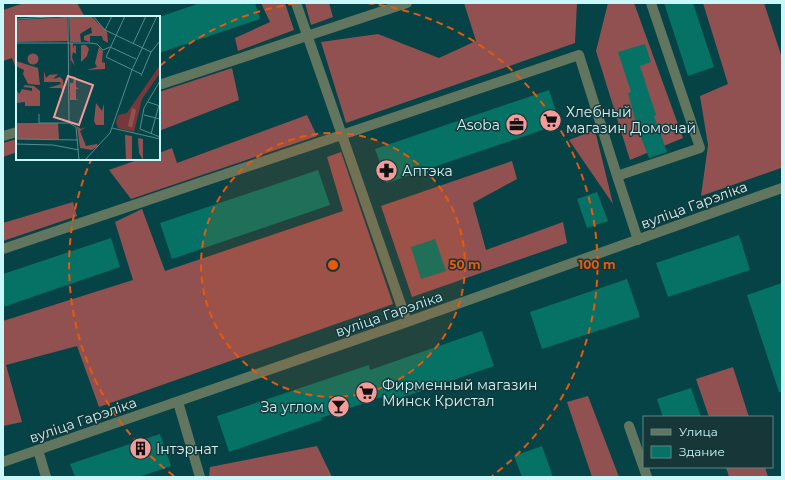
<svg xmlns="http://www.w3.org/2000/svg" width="785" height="480" viewBox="0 0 785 480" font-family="Montserrat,sans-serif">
	<rect width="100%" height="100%" fill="#064346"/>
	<path fill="#925151" d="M24,3H77L85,17H17V71L12,58L3,61V10Z
		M261,3H285L294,30L238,51L235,38L270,22Z
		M305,3H329L333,17L311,25Z
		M464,3H577L575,43L346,123L321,42L378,34L439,58L476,41Z
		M608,3H634L683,138L630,160L596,51Z
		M703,3H764L782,58L781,168L701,196L708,145L700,96L728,84Z
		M232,68L239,100L159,131V92Z
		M307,115L317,136L131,199L109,170L140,159H159V153L172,148L177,163Z
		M595,130L613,204L569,140Z
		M17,139V152L3,157V143Z
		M341,152L393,304L99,407L77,346L6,365L22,422L3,426V321L133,280L115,222L142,209L165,271L343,211L327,157Z
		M512,161L517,179L473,203L486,250L563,222L567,243L412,297L381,206Z
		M73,202L77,216L3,241V223Z
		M733,367L749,417H709L696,379Z
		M588,396L619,477H592L567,402Z
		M317,446L332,477H209L210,467Z
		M726,467H765L768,477H729Z"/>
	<path fill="#057265" d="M200,3H255L260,19L159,53V17Z
		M664,3H693L714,67L688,76Z
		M645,44L651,62L640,66L656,115L654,116L667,152L649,158L638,130L628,93L631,92L618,52Z
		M549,90L560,124L387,183L375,149Z
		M318,170L330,205L172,259L160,223Z
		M597,192L608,221L587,228L577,199Z
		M739,235L750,270L668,297L656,263Z
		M111,238L120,267L3,307V274Z
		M435,239L446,271L421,279L411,247Z
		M627,279L640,317L542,349L530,312Z
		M782,283V392H779L747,295Z
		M482,331L494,366L386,403L384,396L321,418L322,420L229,452L217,416L369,365L370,370Z
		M691,388L701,417H663L657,399Z
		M160,434L171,466L139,477H75L70,464Z
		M542,446L553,477H522L514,456Z"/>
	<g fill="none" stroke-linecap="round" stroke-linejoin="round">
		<path stroke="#62755f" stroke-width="10" d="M296,3L407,322
			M159,85L407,3
			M3,136L17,132
			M617,176L638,240
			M3,249L579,55L617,176L700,148L651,3
			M178,402L200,477
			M629,426L647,477
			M38,450L46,477
			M3,462L407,322L782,188"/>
	</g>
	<circle cx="333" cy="265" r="132" fill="#e8590c" fill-opacity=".12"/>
	<g fill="none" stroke="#e8590c" stroke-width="2" stroke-dasharray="7 5">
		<circle cx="333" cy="265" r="132"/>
		<path d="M174 476A264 264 0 0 1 91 160M160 66A264 264 0 0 1 299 3M367 3A264 264 0 0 1 492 476"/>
	</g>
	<defs>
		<symbol id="supermarket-disc" viewBox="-11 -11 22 22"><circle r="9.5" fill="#f59b9a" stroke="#163638"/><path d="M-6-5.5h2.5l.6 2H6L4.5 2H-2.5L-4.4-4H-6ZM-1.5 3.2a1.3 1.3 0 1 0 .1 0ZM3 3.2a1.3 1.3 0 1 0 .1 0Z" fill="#111"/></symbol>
		<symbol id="office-disc" viewBox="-11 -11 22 22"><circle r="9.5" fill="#f59b9a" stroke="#163638"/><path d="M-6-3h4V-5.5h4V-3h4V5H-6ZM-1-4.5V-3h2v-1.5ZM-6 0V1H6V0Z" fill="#111"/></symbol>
		<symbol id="pharmacy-disc" viewBox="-11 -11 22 22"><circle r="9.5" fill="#f59b9a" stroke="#163638"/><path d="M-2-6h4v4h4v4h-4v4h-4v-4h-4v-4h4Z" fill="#111"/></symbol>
		<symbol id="bar-disc" viewBox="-11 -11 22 22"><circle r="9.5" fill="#f59b9a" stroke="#163638"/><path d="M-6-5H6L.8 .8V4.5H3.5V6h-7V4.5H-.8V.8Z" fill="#111"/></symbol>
		<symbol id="building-disc" viewBox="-11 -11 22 22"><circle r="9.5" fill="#f59b9a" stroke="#163638"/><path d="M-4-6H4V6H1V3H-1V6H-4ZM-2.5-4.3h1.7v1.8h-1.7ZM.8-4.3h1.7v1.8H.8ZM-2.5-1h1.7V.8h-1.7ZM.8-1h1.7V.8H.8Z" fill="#111"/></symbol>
	</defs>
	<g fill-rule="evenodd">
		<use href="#supermarket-disc" x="538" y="108" width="25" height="25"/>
		<use href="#office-disc" x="504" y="112" width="25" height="25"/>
		<use href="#pharmacy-disc" x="374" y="158" width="25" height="25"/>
		<use href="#supermarket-disc" x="354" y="380" width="25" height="25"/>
		<use href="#bar-disc" x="326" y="394" width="25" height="25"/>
		<use href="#building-disc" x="128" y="436" width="25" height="25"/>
	</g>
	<g text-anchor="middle" stroke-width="3" stroke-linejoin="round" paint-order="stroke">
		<g font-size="14" fill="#c9f7fa" stroke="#163638" text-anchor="start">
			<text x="566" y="117">Хлебный<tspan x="566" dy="16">магазин Домочай</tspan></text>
			<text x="500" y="130" text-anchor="end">Asoba</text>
			<text x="402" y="176">Аптэка</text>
			<text x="382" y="390">Фирменный магазин<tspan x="382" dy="16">Минск Кристал</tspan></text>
			<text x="324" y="412" text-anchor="end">За углом</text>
			<text x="156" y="454">Інтэрнат</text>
		</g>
		<g font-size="14" fill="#c9f7fa" stroke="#163638">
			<text transform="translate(694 205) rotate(-20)" y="5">вуліца Гарэліка</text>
			<text transform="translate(389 314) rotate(-19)" y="5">вуліца Гарэліка</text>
			<text transform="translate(83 420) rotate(-19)" y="5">вуліца Гарэліка</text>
		</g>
	</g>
	<g transform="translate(16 16)">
		<rect width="144" height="144" fill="#064346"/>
		<path d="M144,49V57L126,83L118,116L102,112L100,106L102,99L111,97Z" fill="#773839"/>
		<path d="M75,0L91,16L92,27L87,24L86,20H74V26L68,24V20L76,17L75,11L64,18L65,26H54L53,1ZM51,1L52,25L0,26V4ZM54,27H57V33L58,29L60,30V38L57,36L56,41L59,50L55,44V58ZM65,29H70L73,33L71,40L65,46ZM83,31L87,35L86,46L89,47V53L71,54L81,51L79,47ZM11.5 43a5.5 5.5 0 1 1 11 0a5.5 5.5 0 1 1-11 0ZM0,45L22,52L24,69L12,68L7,58L8,54L0,50ZM28,55L30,62L33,59L42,58L37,63L44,61L47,64L48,77L45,72H32L45,68L44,66H28ZM55,60L60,61V71L63,73H60V83L63,84H54V67H57L58,63ZM9,69L18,70L24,75V90H9V86L0,87V73L3,78L6,73L16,75V72L7,71ZM80,87L86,95L88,88V109H80L78,105ZM116,92L120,94L116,112L112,110ZM0,107H42L43,123H0ZM61,110L65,113L70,111L64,115L70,130L81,128L82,130L76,134L64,132ZM109,119L116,120V144H110ZM122,122L127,123V144L123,137Z" fill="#925151"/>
		<path fill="none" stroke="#548b8e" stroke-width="1" d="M52,0L53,107M77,0L89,14L135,36M109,0L90,41L125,58M0,3L50,0M89,14L96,0M0,27H74L81,28L87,34L94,31L120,43M117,28L130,0M125,60L135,36L144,25M144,65L128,92L124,113L144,121M132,86L144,90M23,98V107H53L60,111L63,144M128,99L144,103M96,112L144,123M135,118L143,89M0,123L62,124M0,128L37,129L63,134M69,144L94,117L116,54L141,0"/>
		<path fill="#f59b9a" fill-opacity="0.15" stroke="#f59b9a" stroke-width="2" d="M52,60L77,69L63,109L38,101Z"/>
		<rect width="144" height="144" fill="none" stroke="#c9f7fa" stroke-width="2"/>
	</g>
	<circle cx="333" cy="265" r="6" fill="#e8590c" stroke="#163638" stroke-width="2"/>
	<g font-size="12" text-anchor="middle" font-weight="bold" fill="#e8590c" stroke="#163638" stroke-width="3" stroke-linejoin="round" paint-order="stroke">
		<text x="465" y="269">50 m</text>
		<text x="597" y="269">100 m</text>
	</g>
	<rect width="785" height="480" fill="none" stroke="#c9f7fa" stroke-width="8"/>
	<rect x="643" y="416" width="130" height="52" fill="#163638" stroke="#5e8386"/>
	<rect x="651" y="429" width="20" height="6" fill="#62755f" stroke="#5e8386"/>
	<text x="679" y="436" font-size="12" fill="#c9f7fa">Улица</text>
	<rect x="651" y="446" width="20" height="12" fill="#057265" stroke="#5e8386"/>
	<text x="679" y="456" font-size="12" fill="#c9f7fa">Здание</text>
</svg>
